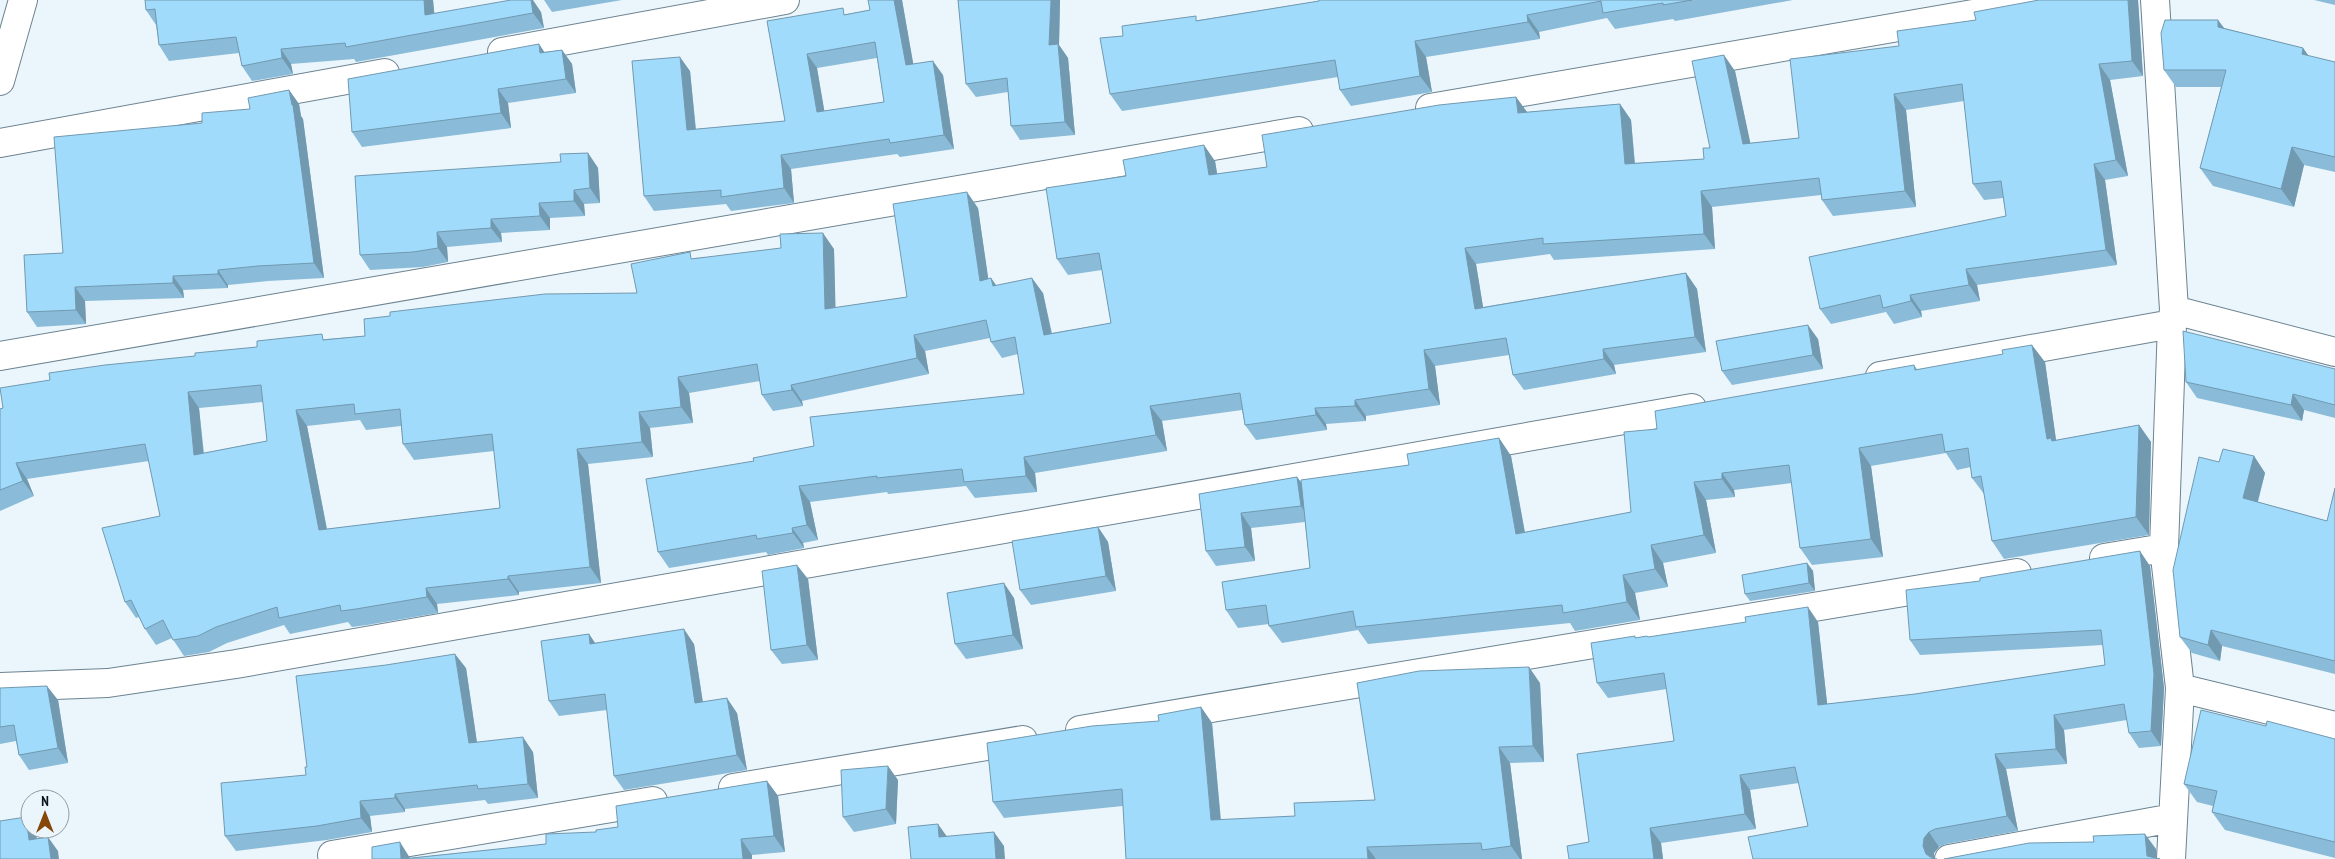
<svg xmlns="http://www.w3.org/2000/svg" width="2335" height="859" viewBox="0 0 2335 859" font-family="'PT Sans Narrow',sans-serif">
	<rect width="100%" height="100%" fill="#ebf6fc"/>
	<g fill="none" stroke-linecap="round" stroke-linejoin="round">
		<defs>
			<path id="minor" d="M2155,0L2174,310L2172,324L2164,548L2180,688L2171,859
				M502,52L785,0
				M0,81L23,0
				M1430,108L2054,0
				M0,143L385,73
				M2174,310L2335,352
				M0,356L1299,131
				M1880,376L2172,324
				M2104,558L2164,548
				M0,687L108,683L236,664L1692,408
				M2180,688L2335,726
				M1080,730L2017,573
				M733,788L1023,740
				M332,855L653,801
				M1949,859L2173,818"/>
		</defs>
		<use href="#minor" stroke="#6c8391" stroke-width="30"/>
		<use href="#minor" stroke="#fff" stroke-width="28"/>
	</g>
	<path fill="#8abcd9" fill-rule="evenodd" d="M145,0H433L434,13L541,12L544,28L356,62L354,59L291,64L293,74L252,81L242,66L239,53L169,61L159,45L156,25L146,10Z
		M544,0H622L552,12Z
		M902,0L913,64L943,75L954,149L900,157L897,154L791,169L794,203L731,211L726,204L654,211L644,196L690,71L696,129L785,121L767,21L847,14L870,10ZM877,58L884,102L824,111L817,68Z
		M958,0H1060L1059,45L1068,58L1075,135L1020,140L1011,126L1008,92L976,97L966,84Z
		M1319,0H1793L1675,21L1673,19L1615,29L1607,18L1539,32L1540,39L1426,57L1432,92L1351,106L1340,90L1338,77L1122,111L1110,94L1123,36L1199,20L1319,1Z
		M2039,0H2138L2143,76L2110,80L2128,176L2105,180L2117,265L1977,285L1980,301L1921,311L1922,317L1894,324L1886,312L1831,324L1820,309L2006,216L2003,198L1984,200L1973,184L1964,101L1906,110L1916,207L1833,216L1822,200L1821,195L1712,207L1715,249L1554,260L1550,254L1476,264L1483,307L1686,273L1697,289L1706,352L1614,365L1616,374L1524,390L1513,375L1509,355L1435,366L1440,405L1366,416V421L1326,424L1327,430L1256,440L1245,425L1242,410L1162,421L1167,451L1035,473L1037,492L975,498L966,486L888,494L887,492L810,502L818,540L803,543L804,548L768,555L766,552L669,568L658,552L754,461L1024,394L1018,354L1002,358L991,342L990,338L925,351L929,374L802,401L803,406L773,411L762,395L760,381L689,393L693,423L650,428L653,457L588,464L601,583L519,592V595L437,604L438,613L367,625L352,627L348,622L290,634L284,625L227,643L209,652L184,656L172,638L156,645L145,629L139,617L136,618L125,602L160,516L149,461L27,479L34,496L0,511V409L50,380L195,356L326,339L365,336L637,293L694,258L834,249L835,308L907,297L978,208L988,279L991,278L996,285L1043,293L1052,333L1111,323L1102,270L1068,275L1057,259L1126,176L1215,161L1217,174L1267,167L1516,97L1527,112L1620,104L1631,120L1635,163L1704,159L1710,148L1735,71L1750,143L1799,138L1899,46L1976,20ZM263,402L267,441L204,453L199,408ZM360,420L366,430L401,426L403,444L414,460L494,451L500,508L327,529L307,426Z
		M2314,0H2335V5Z
		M2224,28L2303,48L2308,56L2335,62V172L2304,165L2294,207L2213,186L2200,168L2221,87H2176L2164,70Z
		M539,44L544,52L562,50L572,64L576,93L508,103L511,128L362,147L352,132Z
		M289,90L299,104L301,116L303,119L324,278L268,281L228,285V288L183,290L184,298L85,301L86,324L37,327L27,312L63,253L250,109Z
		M588,153L598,168L600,203L584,204L585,216L550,218V230L501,233L502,242L447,247L448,262L423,267L370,270L360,255L561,162Z
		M1818,339L1823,369L1732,385L1722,371Z
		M2045,362L2056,440L2139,425L2151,442L2149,535L2004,559L1992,541L1984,494L1972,478L1971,467L1957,470L1946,453L1871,466L1883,557L1812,565L1800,548L1792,483L1734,490L1735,497L1706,500L1716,553L1663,563L1668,587L1635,593L1640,620L1575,631L1570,623L1368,644L1358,630L1282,643L1269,626V624L1238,628L1226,610L1310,568L1305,522L1251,528L1255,561L1216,566L1206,551L1199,494L1297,477L1302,483L1409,465L1499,438L1511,456L1525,532L1631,512L1657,429L1914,365L1917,369Z
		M2335,369V418L2304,410L2302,421L2197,398L2186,382Z
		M2254,456L2265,473L2258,502L2327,521L2335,488V674L2222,646L2220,661L2192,653L2180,637L2219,462Z
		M1098,527L1108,542L1116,591L1031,605L1020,590Z
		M1807,563L1813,571L1815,591L1750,601L1745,594Z
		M2150,566L2164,688L2161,746L2139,748L2129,733L2127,720L2064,730L2067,764L2006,769L2018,831L1946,844L1939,847L1934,853L1753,859L1808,826L1799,783L1750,790L1756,829L1661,843L1663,859H1569L1589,842L1674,741L1667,689L1608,698L1597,683L1648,637L1818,622L1827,704L1915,694L2105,665L2103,645L1920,655L1910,640Z
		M808,579L818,660L782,664L771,650Z
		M1014,598L1023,649L966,659L955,644Z
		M589,634L595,643L694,644L703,702L737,713L747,770L624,790L614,776L607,710L559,716L549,701Z
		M466,668L477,742L533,752L538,798L488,804L485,800L405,809V812L370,816L372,832L327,840L236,851L225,836L306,775L307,767Z
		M1540,683L1544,762L1510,763L1522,859H1126L1123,806L1004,818L993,802L1159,721L1201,707L1212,723L1221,820L1295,816L1375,800Z
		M0,688L58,700L68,763L29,770L19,755L16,741L0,744Z
		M2266,726L2335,739V858L2225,830L2212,812L2213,806L2197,802L2184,784Z
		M898,780L896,824L854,832L843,817Z
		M767,781L778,796L785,852L752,855L410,858L546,844L596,832L618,827Z"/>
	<path fill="#7199b0" d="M424,0H433L436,30L425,15Z
		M531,0H533L541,12L544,28L533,13Z
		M894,0H902L916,79L906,65Z
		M1051,0H1060L1059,45L1068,58L1075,135L1065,122L1049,45Z
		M2128,0H2138L2143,76L2132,61Z
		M1527,15L1539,32L1540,39L1528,22Z
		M2218,20L2231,37L2218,27Z
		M1415,41L1426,57L1432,92L1420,76Z
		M539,44L549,59L540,53Z
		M2303,48L2316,66L2302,54Z
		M281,49L291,64L293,74L282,58Z
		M562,50L572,64L576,93L566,79Z
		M807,54L817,68L827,126L817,112Z
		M1724,55L1735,71L1754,160L1743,144Z
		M680,57L690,71L697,144L687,130Z
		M933,61L943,75L954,149L944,135Z
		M2099,64L2110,80L2128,176L2116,160Z
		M498,89L508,103L511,128L501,113Z
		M289,90L299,104L301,116L303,119L324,278L314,263L292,105Z
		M1894,94L1906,110L1916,207L1905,191Z
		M1516,97L1527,112L1518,113Z
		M1620,104L1631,120L1636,180L1625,164Z
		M1204,145L1215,161L1220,191L1209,175Z
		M2292,147L2304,165L2294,207L2281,189Z
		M588,153L598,168L600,203L590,188Z
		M781,155L791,169L794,203L784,188Z
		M2094,164L2105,180L2117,265L2106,250Z
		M574,190L584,204L585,216L574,201Z
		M1701,191L1712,207L1715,249L1704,234Z
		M967,192L978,208L991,297L980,281Z
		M539,203L550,218V230L540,216Z
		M491,219L501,233L502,242L491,228Z
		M437,232L447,247L448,262L438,248Z
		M823,233L834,249L836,325L825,309Z
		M1465,248L1476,264L1486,325L1475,309Z
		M1966,269L1977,285L1980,301L1969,285Z
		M218,270L228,285V288L218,274Z
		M1686,273L1697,289L1706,352L1695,337Z
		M173,276L183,290L184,298L173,283Z
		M991,278L1002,294L993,286Z
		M1032,278L1043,293L1055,351L1044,335Z
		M75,287L85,301L86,324L76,310Z
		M1910,295L1921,311L1922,317L1911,301Z
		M1808,325L1818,339L1823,369L1813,355Z
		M914,335L925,351L929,374L917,358Z
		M2032,345L2045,362L2057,447L2047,439Z
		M1603,349L1614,365L1616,374L1604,359Z
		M1424,350L1435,366L1440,405L1429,389Z
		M678,377L689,393L693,423L681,407Z
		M791,385L802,401L803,406L792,390Z
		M188,392L199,408L205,471L194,455Z
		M2293,394L2304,410L2302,421L2291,405Z
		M1355,400L1366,416V421L1355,406Z
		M1150,406L1162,421L1167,451L1156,435Z
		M1315,408L1326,424L1327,430L1316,415Z
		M296,410L307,426L330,546L319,530Z
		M639,412L650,428L653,457L642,442Z
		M2139,425L2151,442L2149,535L2136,517Z
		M1499,438L1511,456L1528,551L1516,534Z
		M1859,448L1871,466L1883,557L1871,539Z
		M577,449L588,464L601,583L590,567Z
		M2254,456L2265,473L2254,515L2243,498Z
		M1024,457L1035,473L1037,492L1026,476Z
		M16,463L27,479L34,496L23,481Z
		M1722,473L1734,490L1735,497L1722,479Z
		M1297,477L1308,492L1311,521L1301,506Z
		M1694,482L1706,500L1716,553L1704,535Z
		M799,486L810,502L818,540L807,525Z
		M1241,513L1251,528L1255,561L1245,547Z
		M1098,527L1108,542L1116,591L1106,576Z
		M792,528L803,543L804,548L793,533Z
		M1651,545L1663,563L1668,587L1655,569Z
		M2140,551L2150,566L2164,688L2161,746L2151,731Z
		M1807,563L1813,571L1815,591L1809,583Z
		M797,565L808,579L818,660L807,645Z
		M1623,575L1635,593L1640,620L1627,602Z
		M508,576L519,592V595L508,579Z
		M1004,583L1014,598L1023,649L1013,635Z
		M426,588L437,604L438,613L427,597Z
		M1808,607L1818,622L1829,720L1818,705Z
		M684,629L694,644L705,718L695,703Z
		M2211,630L2222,646L2220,661L2208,645Z
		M589,634L599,649L590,644Z
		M455,654L466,668L479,757L469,743Z
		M1529,667L1540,683L1544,762L1533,746Z
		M47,686L58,700L68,763L58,748Z
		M727,698L737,713L747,770L737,755Z
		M1201,707L1212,723L1222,836L1211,820Z
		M2054,715L2064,730L2067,764L2056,749Z
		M523,737L533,752L538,798L528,784Z
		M1499,747L1510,763L1522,859H1520L1511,846Z
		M1995,754L2006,769L2018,831L2007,816Z
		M888,766L898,780L896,824L886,809Z
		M1740,775L1750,790L1756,829L1745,814Z
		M767,781L778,796L785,852L774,836Z
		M395,794L405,809V812L395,798Z
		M360,801L370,816L372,832L361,818Z
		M26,817L30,823V829H34L36,832L39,854L29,840Z
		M938,824L948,838L939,837Z
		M1650,828L1661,843L1663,859H1654Z
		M994,832L1004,846L1005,859H996Z
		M1929,832L1939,847L1934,853V859L1926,854L1923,846L1924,838Z
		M2145,834L2156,849L2157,859L2147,856Z
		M48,837L58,851L59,859H51Z
		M741,839L752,855V859H743Z
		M400,842L410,858L401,859Z
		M1367,847L1376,859H1368Z"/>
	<path fill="#a1dbfc" stroke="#7199b0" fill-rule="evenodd" d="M145,0H424L425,15L511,0H531L533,13L346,47L345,43L281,49L282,58L242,66L236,37L159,45L155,9L146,10Z
		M868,0H894L906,65L933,61L944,135L890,143L889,139L781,155L784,188L721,197V190L644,196L632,61L680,57L687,130L785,121L767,21L843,8L844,15L870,10ZM875,42L884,102L817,112L807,54Z
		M958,0H1051L1049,45L1058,44L1065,122L1011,126L1007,78L966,84Z
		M1319,0H1692L1663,5V3L1603,13L1601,1L1527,15L1528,22L1415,41L1420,76L1340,90L1335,60L1110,94L1100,38L1123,36L1122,26L1196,16V21L1319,1Z
		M2039,0H2128L2132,61L2099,64L2116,160L2094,164L2106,250L1966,269L1969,285L1910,295L1911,301L1883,308L1880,295L1820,309L1809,257L2006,216L2001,181L1973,184L1962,84L1894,94L1905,191L1822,200L1819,178L1701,191L1704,234L1543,244V238L1465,248L1475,309L1686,273L1695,337L1603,349L1604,359L1513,375L1506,338L1424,350L1429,389L1355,400V406L1315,408L1316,415L1245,425L1240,393L1150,406L1156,435L1024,457L1026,476L964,482L962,469L877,478V476L799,486L807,525L792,528L793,533L757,539L756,535L658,552L646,479L754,461L753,458L814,446L810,417L1024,394L1015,337L991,342L986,320L914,335L917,358L791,385L792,390L762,395L757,364L678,377L681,407L639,412L642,442L577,449L590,567L508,576V579L426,588L427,597L356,609L341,611L340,605L279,618L277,607L216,627L198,636L173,640L163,620L145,629L131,600L125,602L102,528L160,516L145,444L16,463L23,481L0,490V409L3,408L0,388L50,380L49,373L105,365L195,356V353L257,347V341L322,334L323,340L365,336L364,319L390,316V312L545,294L637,293L631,264L690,252L691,259L781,248L780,234L823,233L825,309L907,297L893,204L967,192L980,281L991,278L993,286L1032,278L1044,335L1111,323L1099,253L1057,259L1046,188L1126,176L1123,160L1204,145L1209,175L1267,167L1262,135L1439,105L1516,97L1518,113L1620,104L1625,164L1704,159L1703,148H1710L1692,61L1724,55L1743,144L1799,138L1790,59L1899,46L1897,31L1976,20L1974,12ZM261,385L267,441L194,455L188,392ZM354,404L355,414L400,409L403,444L492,434L500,508L319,530L296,410Z
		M2165,20H2218V27L2303,48L2302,54L2335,62V157L2292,147L2281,189L2200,168L2226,70H2164L2161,33Z
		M539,44L540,53L562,50L566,79L498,89L501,113L352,132L348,79Z
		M289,90L292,105H293L314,263L258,266L218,270V274L173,276V283L75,287L76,310L27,312L24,255L63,253L54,137L202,123V113L250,109L248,98Z
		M588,153L590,188L574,190V201L539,203L540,216L491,219V228L437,232L438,248L413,252L360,255L355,176L561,162L560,154Z
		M1808,325L1813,355L1722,371L1716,341Z
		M2183,331L2335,369V405L2293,394L2291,405L2186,382Z
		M2032,345L2047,439L2051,438L2052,441L2139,425L2136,517L1992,541L1981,476L1972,478L1968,448L1945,452L1942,434L1859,448L1871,539L1800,548L1789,465L1722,473V479L1694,482L1704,535L1651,545L1655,569L1623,575L1627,602L1563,613L1562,605L1356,627L1353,611L1269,626L1266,605L1226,610L1222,582L1310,568L1301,480L1409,465L1407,454L1499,438L1516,534L1631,512L1624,432L1657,429L1655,411L1914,365L1915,370L2003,354L2002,350Z
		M2223,449L2254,456L2243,498L2327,521L2335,488V661L2211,630L2208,645L2180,637L2173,570L2199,457L2219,462Z
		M1297,477L1301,506L1241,513L1245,547L1206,551L1199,494Z
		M1098,527L1106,576L1020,590L1012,541Z
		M2140,551L2154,674L2151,731L2129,733L2124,704L2054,715L2056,749L1995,754L2007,816L1935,829L1929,832L1924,838L1923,846L1926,854L1933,859H1937H1753L1748,837L1808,826L1795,767L1740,775L1745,814L1650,828L1654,859H1569L1567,846L1589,842L1577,754L1674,741L1664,673L1597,683L1591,643L1635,636V638L1647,636L1648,637L1746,622L1745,617L1808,607L1818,705L1915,694L2105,665L2101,630L1910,640L1906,590L1980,581V578Z
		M1807,563L1809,583L1745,594L1742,575Z
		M797,565L807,645L771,650L762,571Z
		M1004,583L1013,635L955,644L947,593Z
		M684,629L695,703L727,698L737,755L614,776L605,694L549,701L541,641L589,634L590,644Z
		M455,654L469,743L523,737L528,784L478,789L477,785L395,794V798L360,801L361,818L317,826L225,836L221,783L306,775L305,767H307L296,676L386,665Z
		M1529,667L1533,746L1499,747L1511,846L1482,850L1481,843L1367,847L1368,859H1126L1122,789L993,802L987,743L1092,726L1159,721L1158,715L1201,707L1211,820L1295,816L1294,803L1375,800L1357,683L1419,671Z
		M47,686L58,748L19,755L14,725L0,727V688Z
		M2201,710L2266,726L2267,721L2335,739V842L2212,812L2217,791L2184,784Z
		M888,766L886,809L843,817L841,770Z
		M767,781L774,836L741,839L743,859H402L546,844V834L596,832V830L618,827L616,806Z
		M26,817L29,840L48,837L51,859H0V821Z
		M938,824L939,837L994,832L996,859H911L908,827Z
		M2145,834L2147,856L2160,859H1944L2029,843L2094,842L2093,836Z
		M400,842L401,859H372V847Z"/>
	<g transform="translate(45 814)"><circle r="24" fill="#ebf6fc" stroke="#929ca2"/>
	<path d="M0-4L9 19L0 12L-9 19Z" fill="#86470b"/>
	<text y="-8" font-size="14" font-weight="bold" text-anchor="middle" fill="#0c151a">N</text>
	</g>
</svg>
